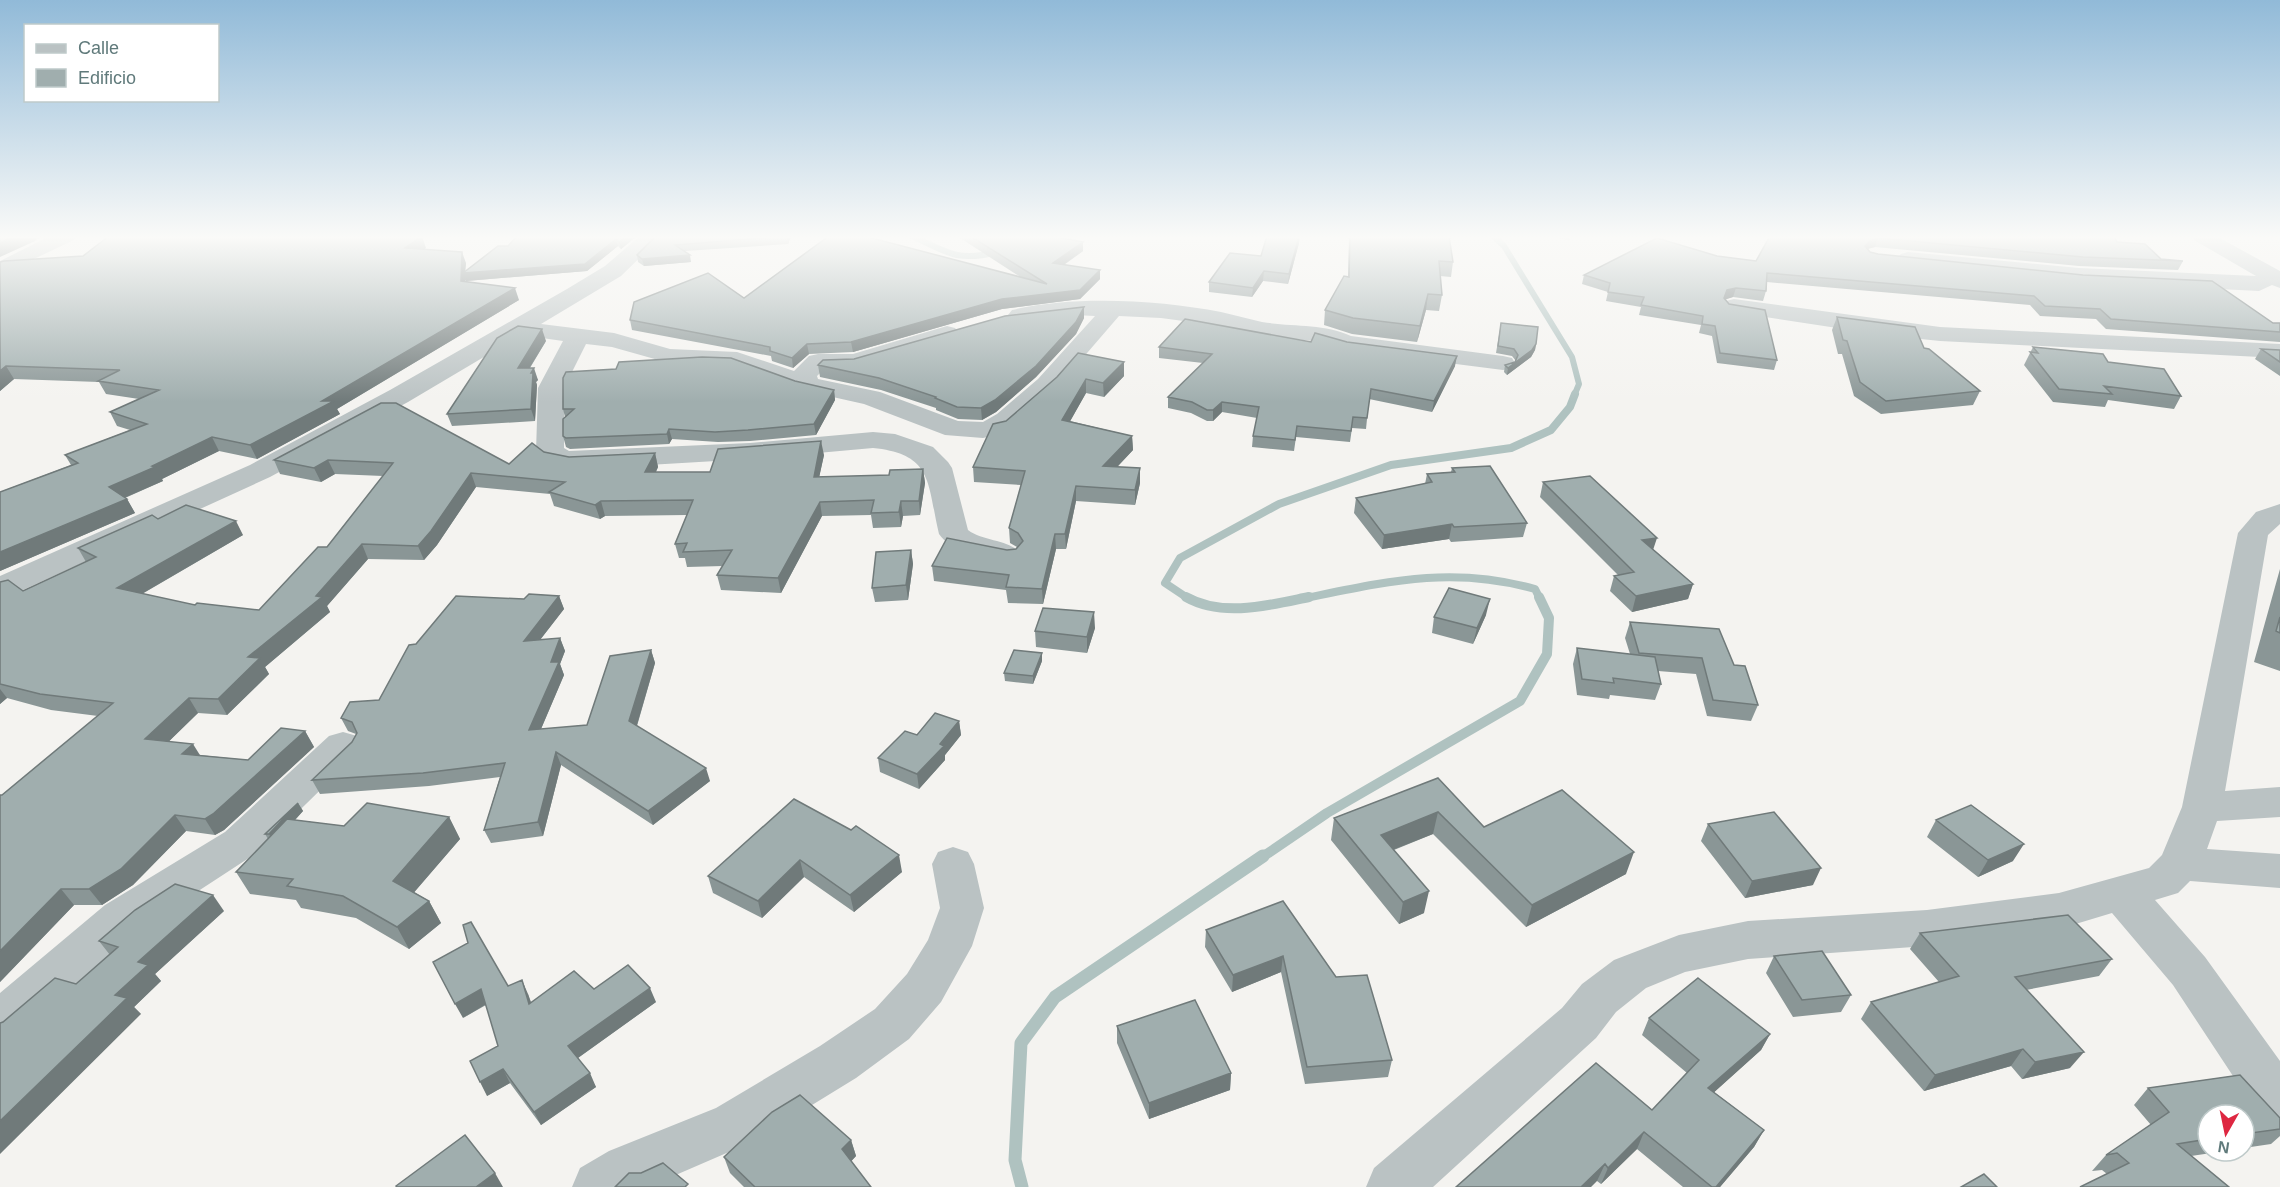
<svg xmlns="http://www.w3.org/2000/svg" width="2280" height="1187" viewBox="0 0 2280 1187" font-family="Arial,sans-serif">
	<rect width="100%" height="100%" fill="#f4f3f0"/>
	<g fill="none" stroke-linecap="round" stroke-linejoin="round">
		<path stroke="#afc2c0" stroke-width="6" d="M912,236C949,253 956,262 998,252
			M1493,236L1504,246L1572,357L1579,384L1574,396"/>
		<path stroke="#afc2c0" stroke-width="8" d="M1189,599L1165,583L1180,558L1279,504L1391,465L1511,448L1551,430L1570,407L1575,394
			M1301,599C1385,582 1451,565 1535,589L1540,599"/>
		<path stroke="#afc2c0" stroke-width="10" d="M1186,597C1223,618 1270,605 1309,597
			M1261,858L1327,813L1520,701L1547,654L1549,618L1539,597"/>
		<path stroke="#afc2c0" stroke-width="13" d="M1022,1187L1015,1160L1021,1043L1055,997L1263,856"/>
		<path fill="#bac2c3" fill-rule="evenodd" d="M50,236H77L74,240L0,275V261Z
			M640,236H662L621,276L541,324L614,333L670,349L737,352L794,371L809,356L818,354H853L947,326L955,328L959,333L955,338L855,369H824L817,376L818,379L880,392L958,421L983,422L997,414L1038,379L1095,316L1074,315L1020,322L1012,320L1008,315L1012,310C1074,295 1159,300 1221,312C1235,315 1248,319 1262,322C1292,327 1323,323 1351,336L1503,356L1512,358L1515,363L1512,368L1503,370L1346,350L1324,342L1263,336L1221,326L1161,318L1119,316L1056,389L1006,433L983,438L945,435L864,404L797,389L734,366L669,363L612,347L586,344L564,388V448L569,451L750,443L873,432L895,434L933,447L948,462L952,468L968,530C984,542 1011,539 1022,555L1017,562C995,567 952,553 939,534C927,484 934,454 873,448L750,459L580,469C563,468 546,467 536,452L538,388L563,341L521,335L408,402L270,477L12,595L0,598V576L250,465L390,390L567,289L605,266Z
			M2191,236H2216L2280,271V288L2272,285L2259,291L2079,282L1908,264L1901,262L1897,258L1901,254L1908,252L2079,268L2256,276L2194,240Z
			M1734,299L1940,327L2280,344V358L1940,341L1883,335L1726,311L1723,306L1726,301Z
			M2280,504V524L2268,535L2225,791L2280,787V817L2217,821L2207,849L2280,854V888L2190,881L2178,893L2155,900L2205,957L2280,1061V1127L2262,1120L2173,985L2112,913L2059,929L1927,946L1748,959L1685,972L1646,988L1616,1012L1596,1038L1433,1187H1366L1374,1168L1562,1008L1582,984L1614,960L1679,935L1748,921L1927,910L2059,893L2149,868L2162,855L2182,807L2238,533L2256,512Z
			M343,732L357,736L362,745L357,754L255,854L137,931L17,1037L0,1043V993L105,905L225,832L329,736Z
			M953,847L968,852L974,864L984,908L972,946L941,1002L909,1039L856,1078L752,1142L648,1187H572L580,1168L609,1151L716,1108L820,1046L875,1009L907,974L928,940L940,908L932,864L938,852Z"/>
	</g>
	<path fill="#8a9696" d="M517,236H637L621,249L618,246L587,271L466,281L465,280V281L519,300L337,409L340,414L257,459L219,451L162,479L163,481L125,498L127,499L135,513L0,571V492L71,465L65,455L130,430L117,426L110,412L139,399L106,394L99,382L14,379L0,391V262L426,248L424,249L466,263L465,272L508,246Z
		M656,236H791L788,244L685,251L691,262L644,266L638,262L637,255Z
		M957,236H1051L1083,251L1064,265L1100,279L1080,299L1002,309L853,352L809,354L793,368L772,361L771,356L632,330L630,320L744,298L1022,278Z
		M1267,236H1300L1299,243L1288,284L1263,281L1252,297L1209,292V282L1261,256Z
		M1349,236H1449L1453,262L1451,277L1440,276L1442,295L1439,311L1426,310L1417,342L1352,334L1324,325L1325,310L1348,276Z
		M1550,236H1571L1569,240Z
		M1770,236L2117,242L2161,259L2183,261L2178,270L2079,266L1875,247L1868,249L1870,252L1878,254L2273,323H2280V342L2106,329L2096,319L2040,316L2030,305L1767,282L1766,291L1763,301L1733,297L1725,299L1777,360L1774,370L1717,363L1712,336L1699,333L1701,325L1639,315L1641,307L1606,301L1608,292L1582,284L1584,275L1717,256L1756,261Z
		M1084,307V318L1076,334L1036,377L996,412L982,420L958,419L936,410V408L881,390L820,377L818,365L854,359Z
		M1837,317L1924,348L1980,391L1973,405L1881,414L1854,396L1842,354H1838L1832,330Z
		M1501,323L1536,344L1535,350L1531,357L1507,375L1504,372L1505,365L1515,362L1516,361L1512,356L1496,353Z
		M546,341L530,368L538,380L536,382L537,385L535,421L452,426L447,414Z
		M1311,342H1347L1455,366L1432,412L1369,399L1366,429L1352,428L1350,442L1296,437L1294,451L1252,447L1253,436L1257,418L1222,412L1213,421H1207L1191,413L1168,408V397L1203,363L1159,358V347Z
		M2033,347L2108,362L2181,396L2174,409L2108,400L2105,407L2053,402L2024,365Z
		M2261,349L2280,350V376L2255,359Z
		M1124,376L1104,397L1086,393L1070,421L1132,436L1133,450L1117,467L1140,483L1135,505L1076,501L1066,549H1056L1043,604L1008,603L1006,590L934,581L932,566L1007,550L1016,549L1017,547L1010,543L1009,528L1021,485L974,482L973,467L1006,421L1057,377Z
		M795,381L834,390L835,400L816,435L750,441L718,442L672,439L669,444L570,449L566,447L563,436L565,417L563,409Z
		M381,403L509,464L544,452L569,457L655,453L658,467L656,472H710L824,455L819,477L889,475L923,469L925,483L920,515L903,516L901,527L873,528L871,515L822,516L781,593L721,590L717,575L723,566L687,567L685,558H679L675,544L687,515L605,516L600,519L554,506L550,494L476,487L437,545L424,560L368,559L327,606L330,612L265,667L269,674L227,715L198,713L169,741L200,755L248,760L305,731L314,747L224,830L215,835L186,831L133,885L102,905H74L0,982L2,795L98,716L51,710L7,698L0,704V582L23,591L86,562L78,548L158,519L243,535L142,594L195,605L259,610L327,547L383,476L335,474L321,482L280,474L274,460Z
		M1452,468L1527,523L1523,537L1451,542L1449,539L1382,549L1354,513L1356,498L1425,484L1427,474L1451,472Z
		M1543,482L1653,549L1693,584L1688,599L1632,612L1610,591L1614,576L1618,575L1540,497Z
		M911,550L913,564L908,600L875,602L872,588Z
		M2280,569V671L2254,662Z
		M559,596L564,609L540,640L560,638L565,651L560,664L564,675L541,729L587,725L651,650L655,663L637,726L710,781L653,825L561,765L543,836L491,843L484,830L500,777L429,786L320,794L312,780L352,742L356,734L348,731L341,718L379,700L524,599Z
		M1486,615L1473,644L1432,633L1434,617Z
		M1630,622L1734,665L1758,705L1751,721L1707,716L1696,674L1658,671L1661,684L1655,700L1610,695L1609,699L1577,695L1573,664L1577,648L1630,654L1625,638Z
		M1095,628L1087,653L1036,647L1035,631Z
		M1042,661L1033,684L1005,681L1004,673Z
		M959,721L961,735L945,755V760L919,789L880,772L878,758L917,735Z
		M1438,778L1484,827L1626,874L1526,927L1433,834L1394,850L1424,913L1399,924L1331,840L1334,818Z
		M298,803L303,811L295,820L344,826L449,817L460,839L414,892L429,901L441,923L409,949L356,918L301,908L296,900L250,894L236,872L268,839L265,834Z
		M1936,820L2013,861L1978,877L1927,837Z
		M1708,824L1813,885L1745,898L1701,841Z
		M851,830L902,872L854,912L804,877L762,918L713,893L708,876Z
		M1283,901L1392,1060L1388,1077L1305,1084L1281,972L1232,992L1205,947L1206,930Z
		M224,911L155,974L161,981L134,1007L141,1014L3,1022L76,984L110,955L99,941Z
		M1920,933L2112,959L2099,976L2026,990L2070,1068L2022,1079L2011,1066L1924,1091L1861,1019L1871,1002L1939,982L1910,949Z
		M1774,956L1851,995L1841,1012L1793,1017L1766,973Z
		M508,986L528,994L531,1002L594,989L656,1002L578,1058L596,1087L541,1125L510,1083L487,1096L498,1046L486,1005L463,1018Z
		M1649,1018L1770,1034L1761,1050L1714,1092L1764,1130L1754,1147L1720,1187H1683L1637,1149L1601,1184L1597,1181L1456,1187L1652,1110L1687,1073L1642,1035Z
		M1117,1026L1231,1073L1230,1090L1149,1119L1117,1043Z
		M2240,1075L2280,1118V1136L2271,1144L2244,1148V1115H2208V1151H2225L2191,1156L2229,1187H2080L2107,1174L2102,1170L2092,1171L2106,1155L2151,1125L2134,1105L2148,1088Z
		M851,1140L856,1156L851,1161L871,1187H744L730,1173L724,1157Z"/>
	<path fill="#707a7a" d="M14,236H41L35,241L0,257V243Z
		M422,236L426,248L409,259L405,248Z
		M626,236H637L621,249L619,242Z
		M787,236H791L788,244Z
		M1299,236V243L1288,284L1289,274Z
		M1878,238L1875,247L1866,249L1865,246L1870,241Z
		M616,239L618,246L587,271L466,281L465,280V293L461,281L462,252L466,263L465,273Z
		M1083,242V251L1053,272V263Z
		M690,255L691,262L644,266L642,259Z
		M1100,270V279L1080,299L1002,309L853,352L851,342Z
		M1264,271L1263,281L1252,297L1253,288Z
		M515,288L519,300L337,409L340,414L257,459L250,445L322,401Z
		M1736,288L1733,297L1724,300L1721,307L1727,290Z
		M1428,294L1426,310L1417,342L1420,326Z
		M1084,307V318L1076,334L1036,377L996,412L982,420L981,408Z
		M542,329L546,341L522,380L518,368Z
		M807,344L809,354L793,368L792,358Z
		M1536,344L1535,350L1531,357L1507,375L1508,368Z
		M1457,356L1455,366L1432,412L1434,401Z
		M1124,362V376L1104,397L1103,383Z
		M6,366L14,379L0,391V371Z
		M534,368L538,380L536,382L537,385L535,421L531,409V373Z
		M1086,379V393L1063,434L1062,420Z
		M834,390L835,400L816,435L814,424Z
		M1222,402V412L1213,421V410Z
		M669,429L672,439L669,444L667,434Z
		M1132,436L1133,450L1104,481L1103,466Z
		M212,437L219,451L162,479L163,481L117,501L109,487Z
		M821,441L824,455L816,492L814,477Z
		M655,453L658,467L649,486L645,472Z
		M328,460L335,474L321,482L314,468Z
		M1140,468V483L1135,505V490Z
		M923,469L925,483L920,515L919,501Z
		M471,473L476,487L437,545L424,560L418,546Z
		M1076,486V501L1066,549L1065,534Z
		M127,499L135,513L0,571V552Z
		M601,501L605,516L600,519L595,505Z
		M901,501L903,516L901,527L899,512Z
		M820,502L822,516L781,593L778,578Z
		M236,521L243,535L126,603L117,588Z
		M1452,524L1449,539L1382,549L1384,535Z
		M1055,534L1056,549L1043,604L1042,589Z
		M1657,538L1652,553L1642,540Z
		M362,544L368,559L327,606L330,612L265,667L269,674L227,715L218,699L248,657L316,596Z
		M911,550L913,564L908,600L906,585Z
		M1693,584L1688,599L1632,612L1636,596Z
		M559,596L564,609L529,654L524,641Z
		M1490,599L1486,615L1473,644L1477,628Z
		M1094,612L1095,628L1087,653V637Z
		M560,638L565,651L560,664L564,675L535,743L529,730L551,662Z
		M651,650L655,663L634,735L629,721Z
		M1042,653V661L1033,684V676Z
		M0,689L7,698L0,704Z
		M189,698L198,713L155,755L145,739Z
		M959,721L961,735L945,755V760L919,789L917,774Z
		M305,731L314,747L224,830L215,835L205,819Z
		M193,744L203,760L182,754Z
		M556,752L561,765L543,836L538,822Z
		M706,768L710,781L653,825L648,811Z
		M298,803L303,811L274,843L269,834Z
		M1438,812L1433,834L1377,856L1381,835Z
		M175,815L186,831L133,885L102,905L89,889Z
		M449,817L460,839L405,903L393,881Z
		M2024,844L2013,861L1978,877L1988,860Z
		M1634,852L1626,874L1526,927L1532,905Z
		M899,855L902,872L854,912L850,895Z
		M800,860L804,877L762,918L758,901Z
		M1821,868L1813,885L1745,898L1752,881Z
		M61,889L74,905L0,982V951Z
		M1429,891L1424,913L1399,924L1403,902Z
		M213,895L224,911L155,974L161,981L134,1007L141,1014L0,1154V1121L115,995L138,962Z
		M429,901L441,923L409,949L397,927Z
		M1283,956L1281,972L1232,992L1233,975Z
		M522,980L528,994L536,1018L529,1004Z
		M650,988L656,1002L575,1060L568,1046Z
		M481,989L488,1003L463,1018L455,1004Z
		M1770,1034L1761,1050L1700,1105L1708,1088Z
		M2023,1049L2011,1066L1924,1091L1935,1075Z
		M2084,1052L2070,1068L2022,1079L2035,1062Z
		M503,1069L510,1083L487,1096L480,1082Z
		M590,1073L596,1087L541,1125L534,1112Z
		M1231,1073L1230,1090L1149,1119V1103Z
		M1764,1130L1754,1147L1720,1187H1716Z
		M1644,1132L1637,1149L1601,1184L1608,1168Z
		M851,1140L856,1156L847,1166L842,1149Z
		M1605,1164L1597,1181L1591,1187H1581Z
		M495,1173L503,1187H476Z"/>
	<path fill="#a0aeae" stroke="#707a7a" stroke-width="1.5" d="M0,236H14L0,243Z
		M109,236H422L405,248L462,252L461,281L515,288L322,401H334L250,445L212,437L152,466L155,467L109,487L127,499L0,552V492L78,463L65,455L147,424L110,412L159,390L98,381L120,370L6,366L0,371V262L4,261L83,256Z
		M517,236H626L619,242L616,239L585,264L463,273L498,246H508Z
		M656,236H787L675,245L690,255L642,259L637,255Z
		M829,236H864L1047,284L970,236H1051L1083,242L1053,263L1100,270L1080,290L1002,299L851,342L807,344L792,358L770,351V347L630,320L634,302L708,273L744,298Z
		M1267,236H1299L1289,274L1264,271L1253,288L1209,282L1230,253L1261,256Z
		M1350,236H1449L1453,262L1439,261L1442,295L1428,294L1420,326L1353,318L1325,310L1344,276L1349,277Z
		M1770,236H2114L2117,242L2145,244L2161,259L2183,261L2083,257L1878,238L1870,241L1865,246L1870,252L1878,254L2083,275L2212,281L2273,323H2280V332L2111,319L2100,309L2045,306L2034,296L1767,273L1766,291L1736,288L1727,290L1724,298L1729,304L1765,310L1777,360L1720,353L1715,326L1702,324L1703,316L1641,305L1644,297L1608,292L1610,283L1584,275L1657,238L1717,256L1756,261Z
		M1084,307L1076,322L1036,366L995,400L981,408L957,407L935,398L936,397L879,378L818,365L823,360L854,359L1005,316Z
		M1837,317L1915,327L1924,348L1929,349L1980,391L1886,401L1860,382L1847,341L1843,340Z
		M1185,319L1311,342L1315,333L1347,342L1457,356L1434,401L1371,389L1367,418L1353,417L1351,431L1297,426L1295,440L1253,436L1259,407L1222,402L1213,410H1207L1192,402L1168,397L1212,354L1159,347Z
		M1501,323L1538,327L1536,344L1532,350L1508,368L1505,365L1515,362L1518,355L1514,349L1498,346Z
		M518,326L542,329L518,368H534L531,373H533L531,409L447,414L497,338Z
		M2033,347L2103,354L2108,362L2164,369L2181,396L2104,386L2112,394L2059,389L2030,352L2038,353Z
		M2261,349L2280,350V362Z
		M1078,353L1124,362L1103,383L1086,379L1062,420L1132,436L1103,466L1140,468L1135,490L1076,486L1065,534H1055L1042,589L1006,587L1009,575L932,566L947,538L1007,550L1016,549L1023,541L1018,533L1009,528L1025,471L973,467L993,424L1006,421L1057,377Z
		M702,357L731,358L795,381L834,390L814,424L748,430L715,432L669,429L667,434L566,438L563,436V419L574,409H563V378L566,372L616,369L619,362Z
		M381,403H396L509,464L532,443L544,452L569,457L655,453L645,472H710L718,449L821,441L814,477L889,475L890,470L923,469L919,501H901L899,512L871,513L874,500L820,502L778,578L717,575L732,550L683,552L687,543L675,544L693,500L601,501L595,505L549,492L565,482L471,473L431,531L418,546L362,544L316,596L322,597L248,657L260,658L218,699L189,698L145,739L193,744L182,754L248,760L281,728L305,731L213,814L205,819L175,815L121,869L89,889H61L0,951V795H2L113,703L40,694L0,684V582L8,580L23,591L96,557L78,548L152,515L158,519L186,505L236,521L117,588L195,605L197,603L259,610L318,547H327L393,463L328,460L314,468L274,460Z
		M1490,466L1527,523L1454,527L1452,524L1384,535L1356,498L1432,482L1427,474L1455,472L1452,468Z
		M1590,476L1657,538L1642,540L1693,584L1636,596L1614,576L1634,572L1543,482Z
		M911,550L906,585L872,588L876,552Z
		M1449,588L1490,599L1477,628L1434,617Z
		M529,594L559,596L524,641L560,638L551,662H559L529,730L587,725L610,656L651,650L629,721L706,768L648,811L556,752L538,822L484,830L505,763L423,773L312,780L352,742L357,733L352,722L341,718L350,702L379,700L409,645L416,644L456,596L524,599Z
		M1043,608L1094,612L1087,637L1035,631Z
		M2280,617V633L2276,631Z
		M1630,622L1719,629L1734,665L1745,666L1758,705L1713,700L1702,658L1639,653Z
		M1577,648L1655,657L1661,684L1613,678L1614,683L1582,679Z
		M1014,650L1042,653L1033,676L1004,673Z
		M935,713L959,721L940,744L944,746L917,774L878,758L905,731L917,735Z
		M1438,778L1484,827L1562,790L1634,852L1532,905L1438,812L1381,835L1429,891L1403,902L1334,818Z
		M794,799L851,830L856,826L899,855L850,895L800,860L758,901L708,876Z
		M298,803L269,834H265Z
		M367,803L449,817L393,881L429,901L397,927L343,896L287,886L293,879L236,872L287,819L344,826Z
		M1971,805L2024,844L1988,860L1936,820Z
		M1774,812L1821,868L1752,881L1708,824Z
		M175,884L213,895L138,962L148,965L115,995L127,998L0,1121V1023L3,1022L55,978L76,984L118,947L99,941L135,910Z
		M1283,901L1336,977L1367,975L1392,1060L1307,1067L1283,956L1233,975L1206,930Z
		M2068,915L2112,959L2015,977L2084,1052L2035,1062L2023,1049L1935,1075L1871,1002L1959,976L1920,933Z
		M471,922L508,986L522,980L529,1004L574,971L594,989L628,965L650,988L568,1046L590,1073L534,1112L503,1069L480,1082L470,1061L498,1046L481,989L455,1004L433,962L468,943L463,925Z
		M1822,951L1851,995L1802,1000L1774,956Z
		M1698,978L1770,1034L1708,1088L1764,1130L1716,1187H1712L1644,1132L1608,1168L1605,1164L1581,1187H1456L1596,1063L1652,1110L1699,1060L1649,1018Z
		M1195,1000L1231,1073L1149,1103L1117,1026Z
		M2240,1075L2280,1118V1129L2244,1134V1115H2208V1139L2177,1144L2229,1187H2080L2129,1163L2117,1153L2106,1155L2169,1112L2148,1088Z
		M800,1095L851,1140L842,1149L871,1187H755L724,1157L772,1112Z
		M465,1135L495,1173L476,1187H397L396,1186Z
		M663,1163L688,1184L685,1187H615L629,1173H641Z
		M1984,1174L1997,1187H1961Z"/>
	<linearGradient id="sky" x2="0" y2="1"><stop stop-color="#91bad8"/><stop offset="0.59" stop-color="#fafaf8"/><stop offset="1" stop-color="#fafaf8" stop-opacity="0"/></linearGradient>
	<rect width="2280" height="402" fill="url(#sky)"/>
	<rect x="24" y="24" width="195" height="78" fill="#ffffff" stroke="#bfcaca" stroke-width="1.5"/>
	<rect x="36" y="44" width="30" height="9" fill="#bac2c3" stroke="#bfcaca" stroke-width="1.5"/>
	<text x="78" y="54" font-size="18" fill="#607a7b">Calle</text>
	<rect x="36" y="69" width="30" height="18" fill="#a0aeae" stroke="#bfcaca" stroke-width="1.5"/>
	<text x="78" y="84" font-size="18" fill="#607a7b">Edificio</text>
	<g transform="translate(2226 1133) rotate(189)"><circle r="28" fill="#ffffff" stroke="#bfcaca" stroke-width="1.5"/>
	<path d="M0-4.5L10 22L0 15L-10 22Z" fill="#de2741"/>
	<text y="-9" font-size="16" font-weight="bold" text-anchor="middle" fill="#607a7b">N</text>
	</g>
</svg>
